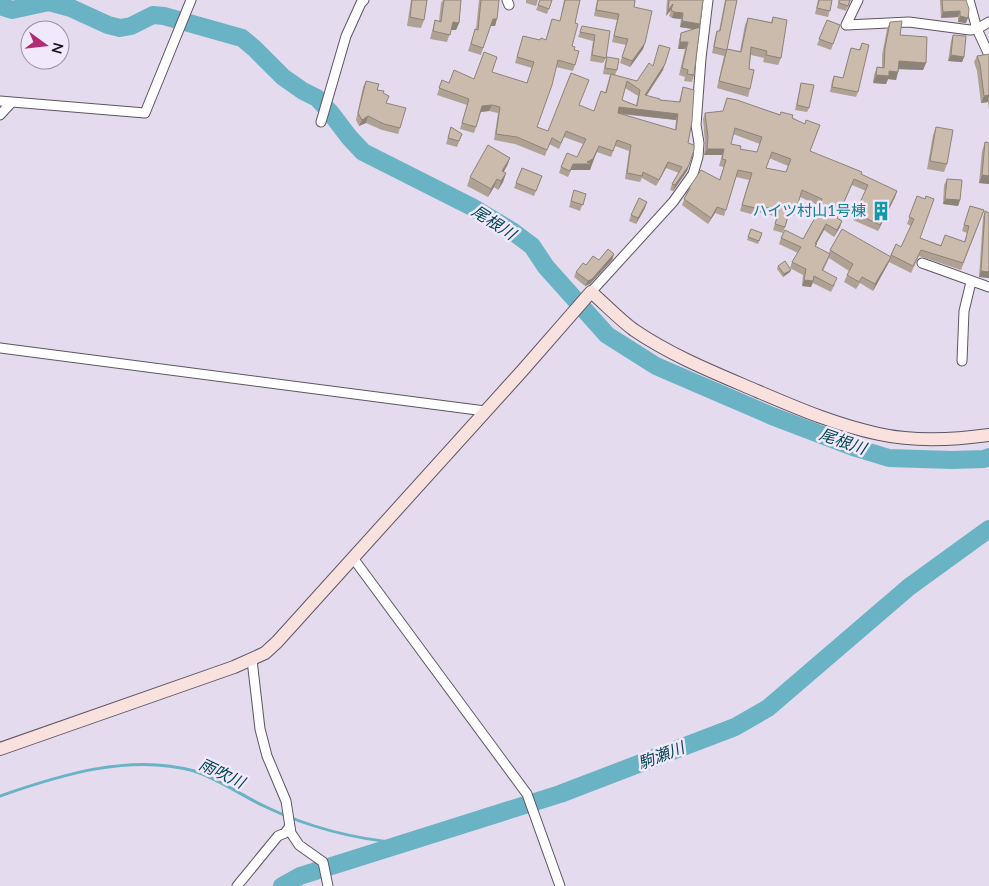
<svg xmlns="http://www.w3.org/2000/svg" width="989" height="886" viewBox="0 0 989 886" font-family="Lato,'Noto Sans JP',sans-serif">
	<rect width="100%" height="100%" fill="#e4dbee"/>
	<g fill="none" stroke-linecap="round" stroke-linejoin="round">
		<path stroke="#6ab3c4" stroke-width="3" d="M0,796C60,775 131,753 194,771C219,779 242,796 266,807C308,827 355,839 401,843"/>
		<path stroke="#6ab3c4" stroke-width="18" d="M0,6L12,10L49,2L71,8L108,25L120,28L131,26L153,15L164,16L242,38L255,49L283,77L303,91L317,98L330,112L349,137L363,152L472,207L512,231L532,246L546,267L607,335L656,366L772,416L856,448L889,458L952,460L984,459L989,457
			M282,886L300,876L560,794L735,727L768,708L909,587L989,529"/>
		<defs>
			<path id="street" d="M507,0L509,5
				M969,0L977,29L989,55
				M846,25L909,22L970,30L977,29L989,22
				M846,25L858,0
				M0,101L145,113L191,0
				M0,115L12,102
				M321,122L346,36L361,3L364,0
				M922,263L989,287
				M591,292L673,202L693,174L698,157L699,143L696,125L701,58L708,0
				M0,348L485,411
				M962,361L964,311L971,282
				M353,558L527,794L560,886
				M252,660L260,729L267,756L286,801L291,833L299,845L323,862L328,886
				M237,886L278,836L285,833L290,826"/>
			<path id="secondary" d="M0,749L234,667L265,653L277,642L522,371L591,292C605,304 619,319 634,330C672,356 715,373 757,391C797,408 836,425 879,434C915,442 953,440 989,435"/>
		</defs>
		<use href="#street" stroke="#5d5565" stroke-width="11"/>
		<use href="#secondary" stroke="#5d5565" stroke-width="14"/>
		<use href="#street" stroke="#fff" stroke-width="9"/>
		<use href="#secondary" stroke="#f9e2de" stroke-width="12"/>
	</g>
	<path fill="#afa194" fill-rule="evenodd" d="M411,0H427L424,20L421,28L407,26Z
		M443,0H461L459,23L456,30H451L447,42L430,39L435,20L439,21L441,3Z
		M479,0H499L495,26H490L481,55L468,51L473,36L475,29H476Z
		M526,0H538L536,6L526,3Z
		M540,0H552L547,14L536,10Z
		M564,0H580L575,23L572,46L574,50L575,65L573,71L556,67L537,127L548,131L579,105L594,111L605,93L610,75L603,74L605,62L607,57L617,70L615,75L637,81L653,65L663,70L646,96L660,100L679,102L683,87L688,143L689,165L687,171L673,191L670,190L672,184L679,173L666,168L656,186L642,178L640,182L625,179L629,151L615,146L611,157L597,152L591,164L590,170H571L568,177L559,173L561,167L577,157L583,144L564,137L559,149L549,144L545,156L515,144L494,140L498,113L489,111L481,112L474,133L460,129L467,105L437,95L442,80L449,83L474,79L492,72L527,83L532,68L515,63L523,36L540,40H546L552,19L560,21ZM625,88L638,96L636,105L622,100ZM619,114L676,120L675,130Z
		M596,0H635L634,7L645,43L643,49L630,67L620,63L626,45L612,42L617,20L594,16L597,0Z
		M667,0H703L699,28L694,75L692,82L684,81L685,77L679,75L685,49H678L679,40L681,33L694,29L680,27L681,19L672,18L669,16L671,10L666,16Z
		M725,0H737L727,49L740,51L745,25L748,18L771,22L773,17L781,58L778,65L763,62L764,58L751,55L749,69L750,89L748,97L717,88L724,56L712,53L715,37L717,31H719Z
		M818,0H832L828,17L815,14Z
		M839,0H851L846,11L837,8Z
		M940,0H966V23L958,22V17L941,18Z
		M827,20L840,25L831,50L817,45Z
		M890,22L900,35L926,63L923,70L899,69L896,80L888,79L886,84L873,83L874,75L877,67L882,68V55L887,29Z
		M582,26L610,31L606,58L603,63L590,61L593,41L578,37Z
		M953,35L964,57L962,62L948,61L951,41Z
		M862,43L858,92L856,97L830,92L832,81L834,76L843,78L851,48L859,50Z
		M989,54V110L988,102L981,103L977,71L974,62L977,56Z
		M366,81L383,93L386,103L400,128L398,134L382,130L366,123L359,126L356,120L363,87Z
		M801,83L809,108L807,112L795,110Z
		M727,98L792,118L810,151L897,191L895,197L878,231L853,220L866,191L852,185L837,218L840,227L834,237L824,230L816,244V247L829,253L830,250L890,256L896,244L901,247L911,226L907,224L917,196L920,238L941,245L964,242L967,233L962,231L970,206L984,210L961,270L919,256L911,273L889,262L873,291L860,283L856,289L844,282L849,271L829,258L823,271L835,284L831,292L813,283L811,287L802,286L803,275L790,268L792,262L798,253L779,244L781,238L803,239L816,216L820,206L800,197L794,216L789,215L783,233L773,230L777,217L759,212L758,216L740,211L749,180L736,177L724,216L715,213L708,224L682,205L689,188L719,180L724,167L719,166L722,155H704L705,143L703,119L705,113L723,112ZM733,134L760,144L757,152L740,149L731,144ZM769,158L788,166L786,172L766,168Z
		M451,127L462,134L457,147L446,144Z
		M936,127L947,164L944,172L927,169L933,135Z
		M985,142L989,143V184L979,183L982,151Z
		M510,158L507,166L503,172L506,173L503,182L498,190L494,187L488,197L467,186L470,177Z
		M522,168L542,176L534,196L514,188Z
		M947,179L960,200L958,206L943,204L944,185Z
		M574,190L586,194L580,211L569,207Z
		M645,208L636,224L629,221L631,215Z
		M985,211L989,213V278L979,277L983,217Z
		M751,229L762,233L758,244L747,240Z
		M614,254L612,260L590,284L585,286L574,277L576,272L586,265Z
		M778,266L790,272L783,277L777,269Z"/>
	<path fill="#8e8378" d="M673,4L671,10L666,16L668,10Z
		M960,11L958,17L941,18L943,12Z
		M674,12L683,13L681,19L672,18Z
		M960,16L968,18L966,23L958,22Z
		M493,19H497L495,26H490Z
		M682,21L700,24L698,30L680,27Z
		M453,22L459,23L456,30H450Z
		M680,42H688L685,49H678Z
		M645,43L643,49L630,67L632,61Z
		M951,55L964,57L962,62L948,61Z
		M899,61L926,63L923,70L896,69Z
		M665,64L663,70L643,101L645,95Z
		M889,71L898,72L896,80L888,79L886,84L873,83L876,75Z
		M989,95L988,102L981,103L984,96Z
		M492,105L489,111L480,112L482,106Z
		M619,107L678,114L676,120L617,113Z
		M368,116L366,123L359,126L362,120Z
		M599,146L590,170H571L568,177L573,164Z
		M707,149H724L722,155H704Z
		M510,158L507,166L499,180L502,171Z
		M668,162L666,168L656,186Z
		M689,165L687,171L673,191L675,185Z
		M506,173L503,182L498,190L501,181Z
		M982,175L989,176V184L979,183Z
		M497,179L494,187L488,197L491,189Z
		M897,191L895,197L878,231L880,225Z
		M945,199L960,200L958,206L943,204Z
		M647,202L645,208L636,224L638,218Z
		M717,207L715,213L708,224L711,218Z
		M842,221L840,227L834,237L837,230Z
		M826,224L824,230L813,250L815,244Z
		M614,254L612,260L590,284L585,286L588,281Z
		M891,257L888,264L873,291L875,284Z
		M791,270L790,272L783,277L784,274Z
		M981,271L989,272V278L979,277Z
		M804,280L813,281L811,287L802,286Z"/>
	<path fill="#cbbbac" stroke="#8e8378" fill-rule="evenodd" d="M412,0H427L424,20L410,17Z
		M444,0H461L459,23L453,22L450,35L433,31L435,20L441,22Z
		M481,0H499L497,19H493L483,48L471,44L475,29L478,30Z
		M540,0H552L549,9L538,5Z
		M565,0H580L575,23L578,24L572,46L575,47L574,50L579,51L575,65L558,60L552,85L537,127L548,131L571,73L589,80L579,105L594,111L601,91L606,93L611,74L637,81L649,63L653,66L659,45L670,48L665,64L645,95L660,99V100L680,102L683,87L694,90L692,121L688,143L694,145V150L689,165L675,185L672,184L682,167L668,162L659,180L643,172L642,176L627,173L631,145L617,140L613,151L599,146L593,159L587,162L592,164H573L570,171L561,167L567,153L577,157L586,139L566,131L561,143L552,138L547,150L517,137L496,134L500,107L492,105L482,106L476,127L462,123L469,99L439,88L442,80L449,83L454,70L474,79L484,52L497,57L492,72L527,83L534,62L517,57L523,36L540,40L541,38L546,40L552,19L560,21ZM627,81L640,90L637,106L622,100ZM619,107L678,114L676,130L618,113Z
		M598,0H635L634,7L652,11L645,43L632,61L622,57L628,39L614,36L619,14L596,10Z
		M669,0H703L700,24L682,21L683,13L674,12L671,10L673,4L668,10Z
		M726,0H737L727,49L726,50L714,47L717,31H720Z
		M819,0H832L830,11L817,8Z
		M839,0H850L848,6L839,3Z
		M942,0H966L969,9L968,18L960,16V11L943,12Z
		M773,17L787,20L781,58L766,55L767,51L751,47L749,69L754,70L750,89L719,81L727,49L741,52L748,18L772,23Z
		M827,20L840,25L833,44L819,39Z
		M902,21L900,35L927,37L926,63L899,61L898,72L889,71V76L876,75L877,67L884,68L885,48L890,22Z
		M582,26L610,31L606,58L592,55L595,35L580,32Z
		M700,27L697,50L694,75L687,74L688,70L682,68L688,42H680L681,33Z
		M953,35L966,36L964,57L951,55Z
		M862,43L869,45L858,92L832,87L834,76L843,78L851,48L860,50Z
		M989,54V95L984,96L980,64L977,56Z
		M607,57L619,59L617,70L605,68Z
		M366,81L379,84L377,90L384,91L383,93L389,96L386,103L406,108L400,128L384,124L368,116L362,120L358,113Z
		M801,83L814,85L809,108L797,105Z
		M727,98L737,100L780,115L781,112L793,115L792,118L805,124L806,120L820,125L810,151L862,172L861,174L897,191L880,225L855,213L868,185L854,179L837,218L842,221L837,230L826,224L815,244H817L815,246L830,254L822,270L837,278L833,286L814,276L813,281L804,280L806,269L792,262L801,247L781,238L785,230L803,239L816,216L822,199L802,190L796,210L790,208L785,227L775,224L779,211L761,206L760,209L742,205L752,173L738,170L726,210L717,207L711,218L684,199L690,188H689L701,170L720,180L726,160L722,159L724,149H707L708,137L705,113L723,111ZM735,128L762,137L757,152L740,149L741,146L731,144ZM772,152L791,159L786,172L766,168Z
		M451,127L462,134L459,141L448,138Z
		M936,127L953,130L947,164L930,161Z
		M985,142L989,143V176L982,175Z
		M488,145L510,158L502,171L506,173L501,181L497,179L491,189L470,177Z
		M522,168L542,176L536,191L516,183Z
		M947,179L962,180L960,200L945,199Z
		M574,190L586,194L583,205L571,201Z
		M917,196L925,199L926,196L934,199L920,238L941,246L945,235L965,242L969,226L964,225L970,206L984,210L963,263L921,250L913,266L891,255L896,244L901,247L914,219L909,217Z
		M639,198L647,202L638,218L631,215Z
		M985,211L989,213V272L981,271Z
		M751,229L762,233L759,241L748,237Z
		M842,229L891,257L875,284L862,277L859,282L847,275L853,264L830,250Z
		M608,249L614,254L592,279L588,281L576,272L583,263L586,265L593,256L599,260Z
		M785,261L791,270L784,274L778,266Z"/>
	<defs>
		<symbol id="building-bare" viewBox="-9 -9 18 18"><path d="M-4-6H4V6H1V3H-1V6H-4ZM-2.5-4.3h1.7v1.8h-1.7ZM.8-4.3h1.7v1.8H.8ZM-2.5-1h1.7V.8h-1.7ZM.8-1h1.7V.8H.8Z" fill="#0f9aa8" stroke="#f1e8fb" stroke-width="2.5" paint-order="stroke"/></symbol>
	</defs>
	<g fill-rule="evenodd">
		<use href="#building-bare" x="867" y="197" width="28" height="28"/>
	</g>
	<g text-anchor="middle" stroke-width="5" stroke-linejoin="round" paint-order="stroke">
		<g font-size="15" fill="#0d838f" stroke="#f1e8fb" text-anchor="end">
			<text x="866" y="216">ハイツ村山1号棟</text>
		</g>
		<g font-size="16" font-style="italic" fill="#004652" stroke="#f1e8fb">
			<text transform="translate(494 222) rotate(33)" y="6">尾根川</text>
			<text transform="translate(843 441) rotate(19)" y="6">尾根川</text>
			<text transform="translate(661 755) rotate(-21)" y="6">駒瀬川</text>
			<text transform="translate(222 773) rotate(25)" y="6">雨吹川</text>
		</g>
	</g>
	<g transform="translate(45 45) rotate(105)"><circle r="24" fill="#f1e8fb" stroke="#9a93a1"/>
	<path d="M0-4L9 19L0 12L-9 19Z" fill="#b02c75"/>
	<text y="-8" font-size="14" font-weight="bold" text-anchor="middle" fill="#17141a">N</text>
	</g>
</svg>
